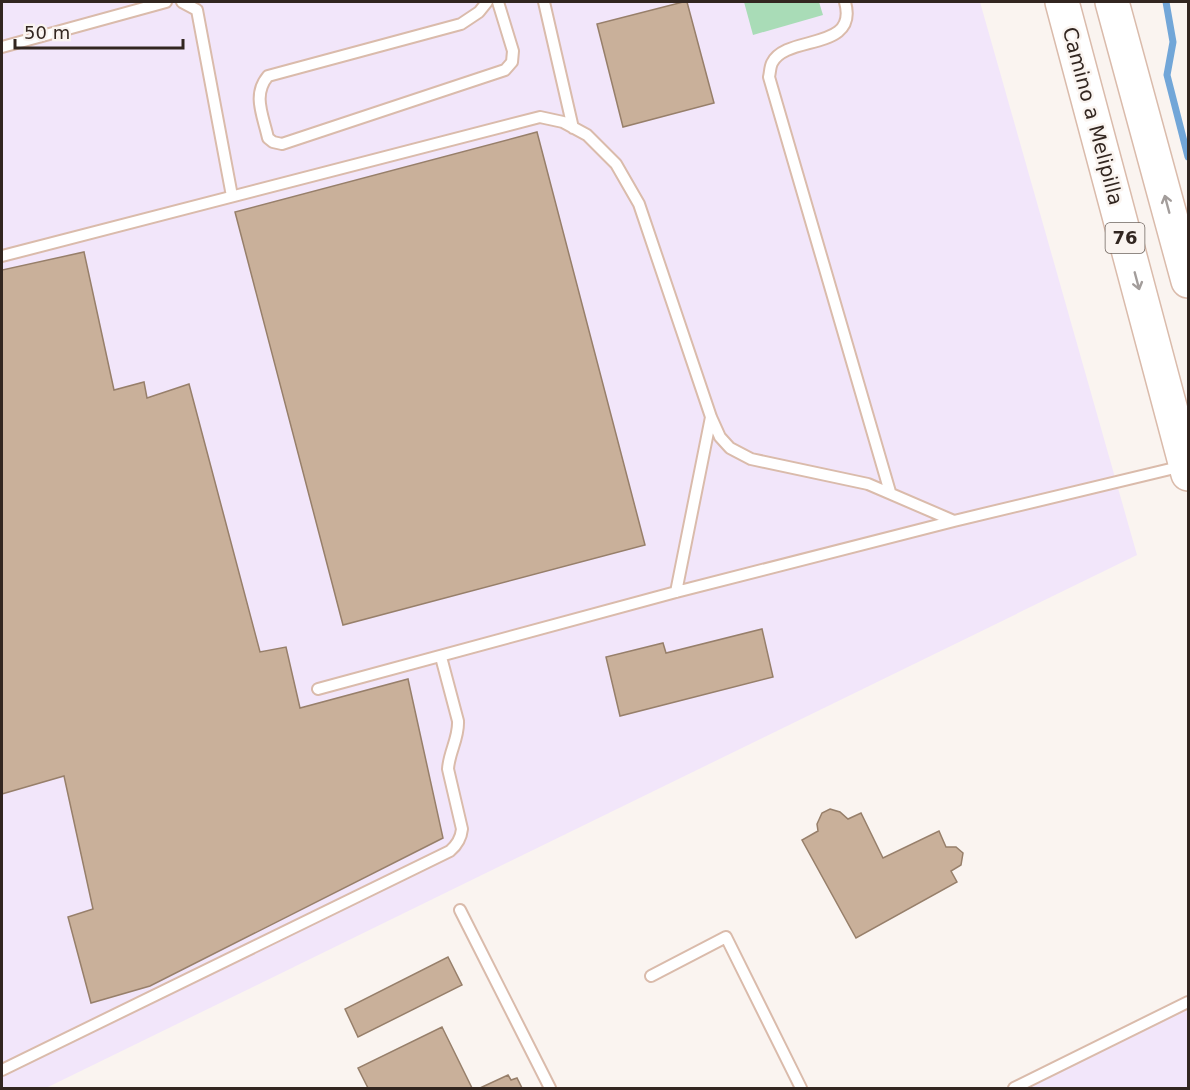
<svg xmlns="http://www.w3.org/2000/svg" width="1190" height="1090" viewBox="0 0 1190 1090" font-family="'DejaVu Sans',sans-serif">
	<rect width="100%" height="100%" fill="#faf4f0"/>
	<path fill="#f2e6fa" d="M2,2H980L1137,555L46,1088H2Z
		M1188,995V1088H1006Z"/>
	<path fill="#a9dcb7" d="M744,2H819L823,15L753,35Z"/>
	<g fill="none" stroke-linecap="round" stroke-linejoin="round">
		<path stroke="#72a6d8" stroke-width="7" d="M1166,2L1173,42L1167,75L1188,157"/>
	</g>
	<path fill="#c9b09a" stroke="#977f6a" stroke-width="1.5" d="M683,2H687L714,103L623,127L597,24Z
		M537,132L645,545L343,625L235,212Z
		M84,252L114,390L144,382L147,398L189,384L260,652L286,647L300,708L408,679L443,838L150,986L91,1003L68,917L93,909L64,776L2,794V270Z
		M762,629L773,677L620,716L606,657L663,643L666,653Z
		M830,809L840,812L848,819L861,813L883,858L939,831L946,847H956L963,853L961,865L951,871L957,882L856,938L802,840L818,831L817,824L822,813Z
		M448,957L462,985L358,1037L345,1009Z
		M442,1027L472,1088H368L358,1068Z
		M508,1075L511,1080L517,1078L522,1088H480Z"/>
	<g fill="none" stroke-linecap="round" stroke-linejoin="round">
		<defs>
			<path id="lane" d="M182,2L197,10L232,196
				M487,2L479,12L461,24L268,76C252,95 263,115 268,138L273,142L282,144L505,70L512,62L513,51L498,2
				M544,2L573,128
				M845,2C859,52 786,34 772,63C770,67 770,73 769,77L890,492
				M2,47L166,2
				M2,256L540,117L563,122L587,135L616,164L639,204L711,417L720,437L730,448L751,459L868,484L954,521L1183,466
				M676,592L711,417
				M318,689L676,592L954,521
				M460,910L550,1088
				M651,976L726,937L801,1088
				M2,1070L450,851C457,845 461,839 462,829L448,769C449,752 459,738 458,721L441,657
				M1014,1088L1188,1002"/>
			<path id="primary" d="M1062,2L1188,474
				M1112,2L1188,281"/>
		</defs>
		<use href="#lane" stroke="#dabbab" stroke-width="14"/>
		<use href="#primary" stroke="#dabbab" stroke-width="36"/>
		<use href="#lane" stroke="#fff" stroke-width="10"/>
		<use href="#primary" stroke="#fff" stroke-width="33"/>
	</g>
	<defs><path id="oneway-shaft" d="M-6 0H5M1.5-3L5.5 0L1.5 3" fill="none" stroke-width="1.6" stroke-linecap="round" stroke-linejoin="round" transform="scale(1.5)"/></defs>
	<g stroke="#a39d9b">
		<use href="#oneway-shaft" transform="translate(1167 204) rotate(-105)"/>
		<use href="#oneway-shaft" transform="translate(1137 281) rotate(75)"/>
	</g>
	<g text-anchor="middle" stroke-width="5" stroke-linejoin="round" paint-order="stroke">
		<rect fill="#faf4f0" stroke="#6e645e" stroke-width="1.5" x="1105.5" y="223" width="39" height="30" rx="4.5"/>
		<g font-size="18" font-weight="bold" fill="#322620">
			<text x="1125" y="244">76</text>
		</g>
		<g font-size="20" fill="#322620" stroke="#faf4f0">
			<text transform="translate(1093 116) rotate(75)" y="7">Camino a Melipilla</text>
		</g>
	</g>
	<rect width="1190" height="1090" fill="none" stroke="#322620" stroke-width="6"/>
	<path d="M15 39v9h168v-9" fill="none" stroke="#322620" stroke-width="3"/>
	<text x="24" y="39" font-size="18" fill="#322620" stroke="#faf4f0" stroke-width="4.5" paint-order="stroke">50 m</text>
</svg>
